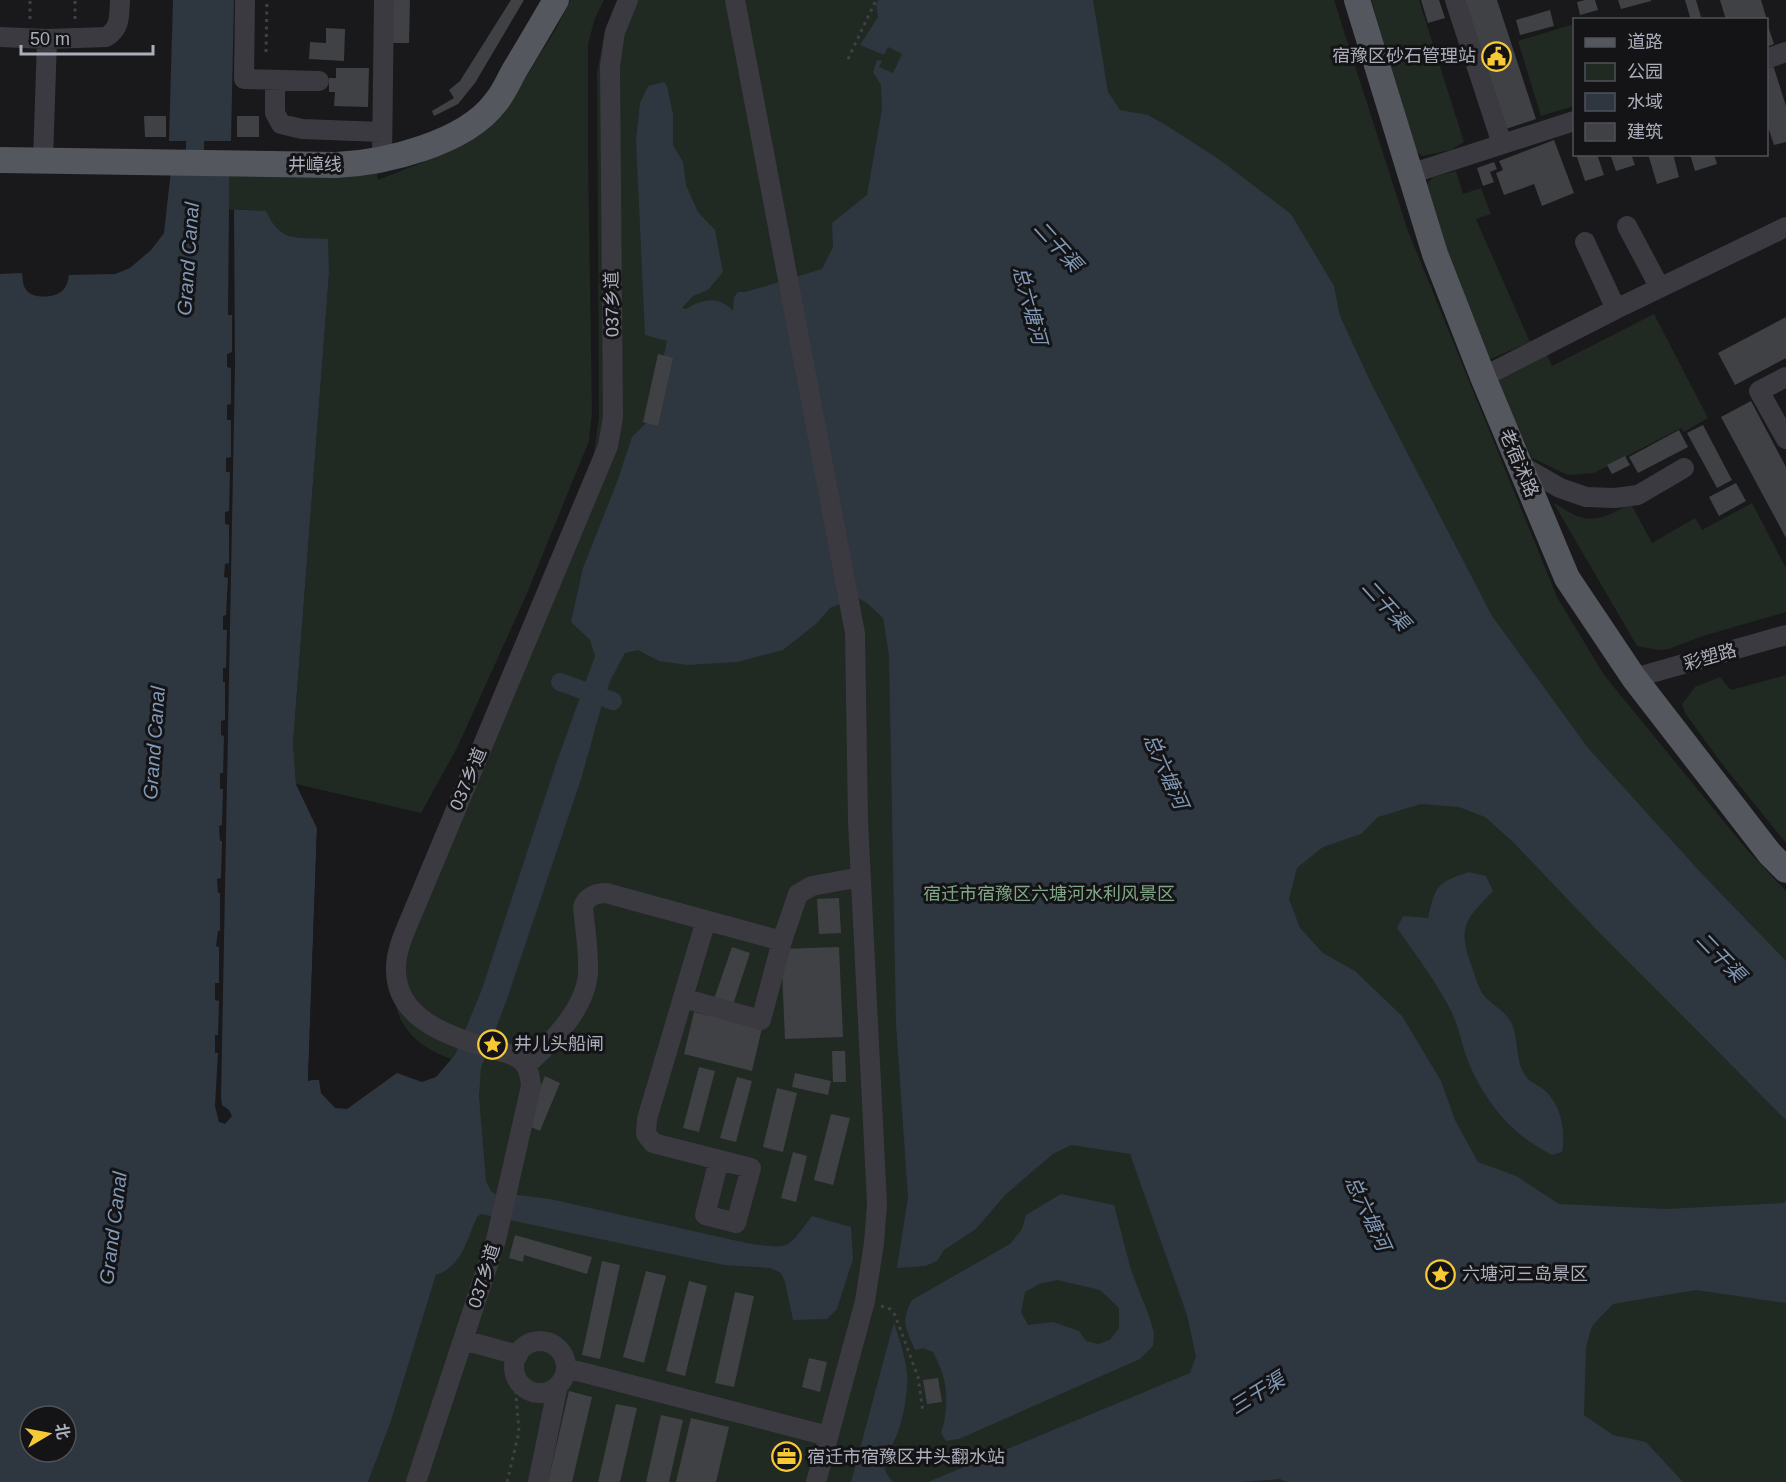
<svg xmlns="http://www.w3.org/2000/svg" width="1786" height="1482" viewBox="0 0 1786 1482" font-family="Arial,'Noto Sans SC',sans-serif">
	<rect width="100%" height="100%" fill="#19191b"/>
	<path fill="#202922" d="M570,0H604L595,18L588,44V155L592,413L589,441L525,598L457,748L421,813L296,784L293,743L329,274L294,237C278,234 272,225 265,211L229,209V172L377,173L378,180L421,163L456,144L517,91L557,27Z
		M618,0H1334L1408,231L1557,597L1604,675L1748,851L1786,891V1482H368L390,1424L436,1275L481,1068C451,1059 419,1052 402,1022C397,1013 395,1001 392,991L593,460L599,417L597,73L605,29Z
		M1371,0H1419L1464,142L1451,150L1422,156L1417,152Z
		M1574,24V106L1541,116L1518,41Z
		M1456,171L1463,194L1481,188L1491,214L1476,219L1530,342L1488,360L1449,259L1427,184L1433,177Z
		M1654,314L1708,418L1684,432L1681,428L1594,473L1568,475L1532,458L1496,377L1546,352L1552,366Z
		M1553,502C1588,526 1595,522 1631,504L1652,543L1695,518L1702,530L1752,503L1786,568V612L1703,636L1669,649L1658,650L1637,646Z
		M1786,675V843L1722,764L1685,713L1682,704L1695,687L1720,677L1731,690Z"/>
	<path fill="#2e3640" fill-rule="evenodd" d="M173,0H234L231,141H169Z
		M878,0H1093L1108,92L1120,110L1148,115L1169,127L1220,160L1291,214L1334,286L1340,316L1371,383L1492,616L1588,748L1702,874L1786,961V1120L1595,928L1513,842L1485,817L1459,807L1421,804L1378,817L1361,834L1323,847L1297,868L1289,899L1300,928L1323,953L1355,971L1402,1016L1441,1081L1455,1120L1478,1162L1516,1176L1559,1204L1666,1209L1784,1203L1786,1200V1303L1696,1290L1613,1304L1592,1326L1586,1347L1584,1415L1613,1435L1646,1442L1683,1482H1287L1280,1479L1242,1482H928L1190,1373L1196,1356L1187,1315L1130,1154L1071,1145L1053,1154L1005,1195L976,1229L944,1250L937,1261L925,1266L897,1268L908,1197L896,1024L889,655L883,618L867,603L856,597L830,608L816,624L783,650L737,662L687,665L659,661L638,650L625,653L611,679L601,708L581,779L507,999L481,1068L479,1096L486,1181L491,1191L497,1195L510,1194L550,1199L751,1244C793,1249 786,1249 812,1216L851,1227L853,1259L837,1309L827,1319L793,1320L785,1282L781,1273L770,1268L724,1265L481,1214L477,1217C466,1241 463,1265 436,1275L390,1424L368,1482H0V274L22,273C23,280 22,286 28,292C36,299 57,298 64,289C67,285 68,280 69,275L115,274L130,268L151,250L164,233L171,170L229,172V209L266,211C280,243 297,237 328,239L329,274L293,743L296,784L317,828L308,1080H319L321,1093L335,1108L347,1109L397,1073L422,1082L436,1077L455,1055L482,989L557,761L595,656L590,640L571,622L583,568L617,482L632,437L650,419L667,341L645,335L636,140L640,103L648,86L664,82L667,86L673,114V145L683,162L686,185L698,212L715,230L723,272L708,290L693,296L682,308L686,309C702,299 719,295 733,311L734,297L738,292H746L822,269L833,247L832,223L867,195L882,109L881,85L873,72L877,60L882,61L879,67L893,73L902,54L888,47L884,55L860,45L878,17L876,4ZM30,1416H66V1452H30Z
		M1469,872L1486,876L1493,891C1465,920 1457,927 1472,967C1475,976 1479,990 1485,997C1493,1005 1505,1011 1511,1022C1520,1041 1514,1063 1528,1079C1532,1083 1538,1085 1543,1089C1561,1103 1566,1131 1562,1152L1552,1155C1509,1134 1481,1097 1465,1053C1461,1040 1458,1025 1452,1013C1437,983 1416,955 1397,928L1403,916L1428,918C1436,885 1436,883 1469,872Z
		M1061,1194L1114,1205L1131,1270L1149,1316L1154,1333L1153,1346L1140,1359L959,1439L946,1441L941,1433C950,1404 948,1380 933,1352L923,1348L915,1350C906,1329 900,1322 912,1300L1010,1244L1022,1229L1026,1215ZM1057,1280L1100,1290L1119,1308V1328L1110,1340L1098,1344L1086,1341L1079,1331L1053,1322L1028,1325L1021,1312L1025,1292L1039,1284Z
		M894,1322C900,1343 909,1365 907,1386C906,1401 903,1418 898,1432C891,1453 874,1461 893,1482H851Z"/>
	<path fill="#19191b" d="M229,209L234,210L235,366L221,1097L222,1105L229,1110L232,1116L225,1124L219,1122L215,1106L218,1053H215V1035H218L219,1001L215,1000V983H219V947L216,946L218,931H220V893H218L217,879L221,878L222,841H220L219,826L222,825L223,789H220V773H223L224,736L221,735V721L225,720V682H223V668H226L227,630H223V616L226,615L228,578L224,577L225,564L229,563V525L225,524V512L229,511L230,472H226V458L231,457V420H227V405L231,404V368L227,367V354L232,352V315H228Z
		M296,784L300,785L320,828L311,1077L321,1078L308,1081L317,828Z"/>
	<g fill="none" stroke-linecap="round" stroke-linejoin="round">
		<path stroke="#2e3640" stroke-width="18" d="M194,175L196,119
			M560,682L613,701"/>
	</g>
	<path fill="#404145" d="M392,0H410L409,43H390Z
		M511,0H524L475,83L458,104L434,116L432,111L454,98L449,90L460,81Z
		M1421,0H1439L1445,18L1428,23Z
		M1464,0H1497L1536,119L1506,129Z
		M1585,0H1595L1598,10L1580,15L1577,2Z
		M1618,0H1651V1L1621,9Z
		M1685,0H1696L1701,17L1691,20Z
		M1720,0H1761L1767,20H1726Z
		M1550,10L1554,26L1520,35L1516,20Z
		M1766,20L1774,44L1766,47Z
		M326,28L345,29L344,61L309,59L310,42L326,43Z
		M1773,65L1786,106V142L1774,145L1766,121V67Z
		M336,68H369L368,107L334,106L335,92H329V78H336Z
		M144,116H166V137H145Z
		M237,116H259V137H237Z
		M1554,140L1574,193L1542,206L1534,184L1504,195L1496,173L1503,170L1499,161Z
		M1576,154H1597L1604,175L1585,181Z
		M1610,154H1631L1635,165L1616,171Z
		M1648,154H1673L1679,177L1657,184Z
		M1690,154H1714L1717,164L1695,171Z
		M1494,162L1497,169L1490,172L1494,182L1483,186L1477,168Z
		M1786,317V358L1735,385L1718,353Z
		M658,354L673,358L658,426L643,422Z
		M1751,401L1786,467V538L1721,417Z
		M1703,425L1732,480L1717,488L1687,433Z
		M1679,430L1688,447L1638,473L1629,457Z
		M1625,456L1630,465L1612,474L1607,465Z
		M1736,483L1746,501L1719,516L1709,497Z
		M839,898L841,933L819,934L817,899Z
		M732,947L750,953L732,1008L713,1002Z
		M839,947L843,1037L785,1039L781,949Z
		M694,1012L762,1028L752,1071L684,1054Z
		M832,1051H845L846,1082H833Z
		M699,1067L715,1071L699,1132L683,1128Z
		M795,1073L831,1081L828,1095L792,1087Z
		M545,1076L560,1083L540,1131L525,1124Z
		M737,1077L752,1081L736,1142L720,1138Z
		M777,1088L797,1093L783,1152L763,1147Z
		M831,1114L850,1118L833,1185L814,1180Z
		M793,1152L807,1156L796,1202L781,1198Z
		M515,1235L592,1257L587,1274L524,1255L523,1262L509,1258Z
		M602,1261L620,1265L600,1359L582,1355Z
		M646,1271L666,1276L644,1363L623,1357Z
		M689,1281L707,1286L685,1376L666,1371Z
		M735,1292L754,1296L734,1387L715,1383Z
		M809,1358L827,1362L820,1392L802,1387Z
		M938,1378L942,1402L927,1404L923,1380Z
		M569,1391L592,1397L572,1482H548Z
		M616,1404L637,1408L620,1482H598Z
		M661,1415L683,1420L669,1482H646Z
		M691,1418L729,1427L716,1482H676Z"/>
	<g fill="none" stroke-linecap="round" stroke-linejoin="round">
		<path stroke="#3f4147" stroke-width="3" stroke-dasharray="3 4.5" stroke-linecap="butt" d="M30,19V0
			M75,19V0
			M266,52L267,0
			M848,59L876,0
			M881,1306L890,1309L895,1315L901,1331L918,1377L923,1413
			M507,1482L519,1432L514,1372"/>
		<path stroke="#3a3a40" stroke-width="20" d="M245,0L244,79L319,81
			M735,0L855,633L858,821L877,1204L874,1243L865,1301L816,1482
			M1455,0L1502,144
			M0,37L47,39L106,37C121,28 119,16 120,0
			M1766,59L1786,52
			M275,80V113L281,124L302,129L382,132
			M382,159L384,0
			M43,161L47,39
			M1410,174L1574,121
			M1627,226L1660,288
			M1585,242L1616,309
			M1483,377L1616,309L1786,227
			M1786,377L1759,391L1786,439
			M1520,465L1560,488L1586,497L1615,498L1638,495L1684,468
			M1634,678L1786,635
			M706,920L647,1119L646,1134L653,1143L751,1168L736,1223L705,1215L719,1160
			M683,998L761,1020L782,941
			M526,1065C551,1044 586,1008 588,973C589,951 585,929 583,907C586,897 596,893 606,893L782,941L798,894L812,886L861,877
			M463,1340L518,1355
			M514 1367a26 26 0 1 1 52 0a26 26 0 1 1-52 0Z
			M566,1368L828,1436
			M416,1482L496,1240L531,1086C530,1077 529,1068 522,1061C515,1054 502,1052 492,1049C454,1037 397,1022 396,971C395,949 408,925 416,905L608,446L613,417L610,66L615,32L628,0
			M538,1482L558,1385"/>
		<path stroke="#55575f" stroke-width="26" d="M1357,0L1435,254L1483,377L1567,578L1634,678L1770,854L1786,870
			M0,160L336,165C385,163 465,143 495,103C503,94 508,82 514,71C528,48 542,24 556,0"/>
	</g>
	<defs>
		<symbol id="civic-ring" viewBox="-11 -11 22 22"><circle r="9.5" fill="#141416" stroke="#f6c935" stroke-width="1.5"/><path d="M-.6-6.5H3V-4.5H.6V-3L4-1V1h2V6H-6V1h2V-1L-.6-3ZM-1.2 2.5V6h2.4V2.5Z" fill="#f6c935"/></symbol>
		<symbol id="sight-ring" viewBox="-11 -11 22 22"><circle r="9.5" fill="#141416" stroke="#f6c935" stroke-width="1.5"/><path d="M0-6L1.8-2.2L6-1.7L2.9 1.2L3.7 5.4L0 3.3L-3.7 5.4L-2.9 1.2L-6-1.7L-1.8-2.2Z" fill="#f6c935"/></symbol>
		<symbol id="office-ring" viewBox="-11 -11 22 22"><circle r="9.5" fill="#141416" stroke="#f6c935" stroke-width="1.5"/><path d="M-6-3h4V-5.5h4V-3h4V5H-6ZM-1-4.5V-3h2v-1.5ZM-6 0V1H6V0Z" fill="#f6c935"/></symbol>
	</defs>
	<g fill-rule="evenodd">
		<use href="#civic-ring" x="1480" y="40" width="33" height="33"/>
		<use href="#sight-ring" x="476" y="1028" width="33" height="33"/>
		<use href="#sight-ring" x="1424" y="1258" width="33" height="33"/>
		<use href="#office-ring" x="770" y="1440" width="33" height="33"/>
	</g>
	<g text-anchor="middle" stroke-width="6" stroke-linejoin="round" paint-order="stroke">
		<g font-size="18" fill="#abaebb" stroke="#141416" text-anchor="start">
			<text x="1476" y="62" text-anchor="end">宿豫区砂石管理站</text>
			<text x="514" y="1050">井儿头船闸</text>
			<text x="1462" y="1280">六塘河三岛景区</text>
			<text x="807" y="1463">宿迁市宿豫区井头翻水站</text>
		</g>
		<g font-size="18" fill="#abaebb" stroke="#141416">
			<text x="315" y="171">井嶂线</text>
			<text transform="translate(612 304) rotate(-91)" y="6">037乡道</text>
			<text transform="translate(1519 463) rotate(67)" y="6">老宿沭路</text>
			<text transform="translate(1710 657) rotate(-16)" y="6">彩塑路</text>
			<text transform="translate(468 779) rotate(-67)" y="6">037乡道</text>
			<text transform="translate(484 1276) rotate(-72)" y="6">037乡道</text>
		</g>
		<g font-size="18" fill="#81a687" stroke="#141416">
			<text x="1049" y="900">宿迁市宿豫区六塘河水利风景区</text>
		</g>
		<g font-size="20" font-style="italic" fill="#8198b6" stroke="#141416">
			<text transform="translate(1058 246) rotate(48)" y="7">二干渠</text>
			<text transform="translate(188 259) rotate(-86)" y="7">Grand Canal</text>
			<text transform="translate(1030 305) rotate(75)" y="7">总六塘河</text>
			<text transform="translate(1386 605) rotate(48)" y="7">二干渠</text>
			<text transform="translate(154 743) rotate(-86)" y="7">Grand Canal</text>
			<text transform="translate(1166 771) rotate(66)" y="7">总六塘河</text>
			<text transform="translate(1721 957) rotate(46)" y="7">二干渠</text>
			<text transform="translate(1368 1213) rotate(65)" y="7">总六塘河</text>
			<text transform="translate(113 1228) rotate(-83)" y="7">Grand Canal</text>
			<text transform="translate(1257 1393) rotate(-32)" y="7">三干渠</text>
		</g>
	</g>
	<rect x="1573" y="18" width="195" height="138" fill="#141416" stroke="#505258" stroke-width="1.5"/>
	<rect x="1585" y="38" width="30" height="9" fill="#55575f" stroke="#505258" stroke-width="1.5"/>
	<text x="1627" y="48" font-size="18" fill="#abaebb">道路</text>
	<rect x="1585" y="63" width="30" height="18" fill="#202922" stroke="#505258" stroke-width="1.5"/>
	<text x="1627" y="78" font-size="18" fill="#abaebb">公园</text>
	<rect x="1585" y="93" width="30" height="18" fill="#2e3640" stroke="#505258" stroke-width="1.5"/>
	<text x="1627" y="108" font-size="18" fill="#abaebb">水域</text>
	<rect x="1585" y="123" width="30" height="18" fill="#404145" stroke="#505258" stroke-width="1.5"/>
	<text x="1627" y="138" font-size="18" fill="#abaebb">建筑</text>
	<g transform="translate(48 1434) rotate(80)"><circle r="28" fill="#141416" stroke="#505258" stroke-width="1.5"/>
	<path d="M0-4.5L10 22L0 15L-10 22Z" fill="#f6c935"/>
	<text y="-9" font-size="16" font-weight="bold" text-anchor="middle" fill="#abaebb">北</text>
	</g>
	<path d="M21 45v9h132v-9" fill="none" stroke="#abaebb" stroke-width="3"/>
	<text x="30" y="45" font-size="18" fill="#abaebb" stroke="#141416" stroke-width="4.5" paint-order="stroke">50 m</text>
</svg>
